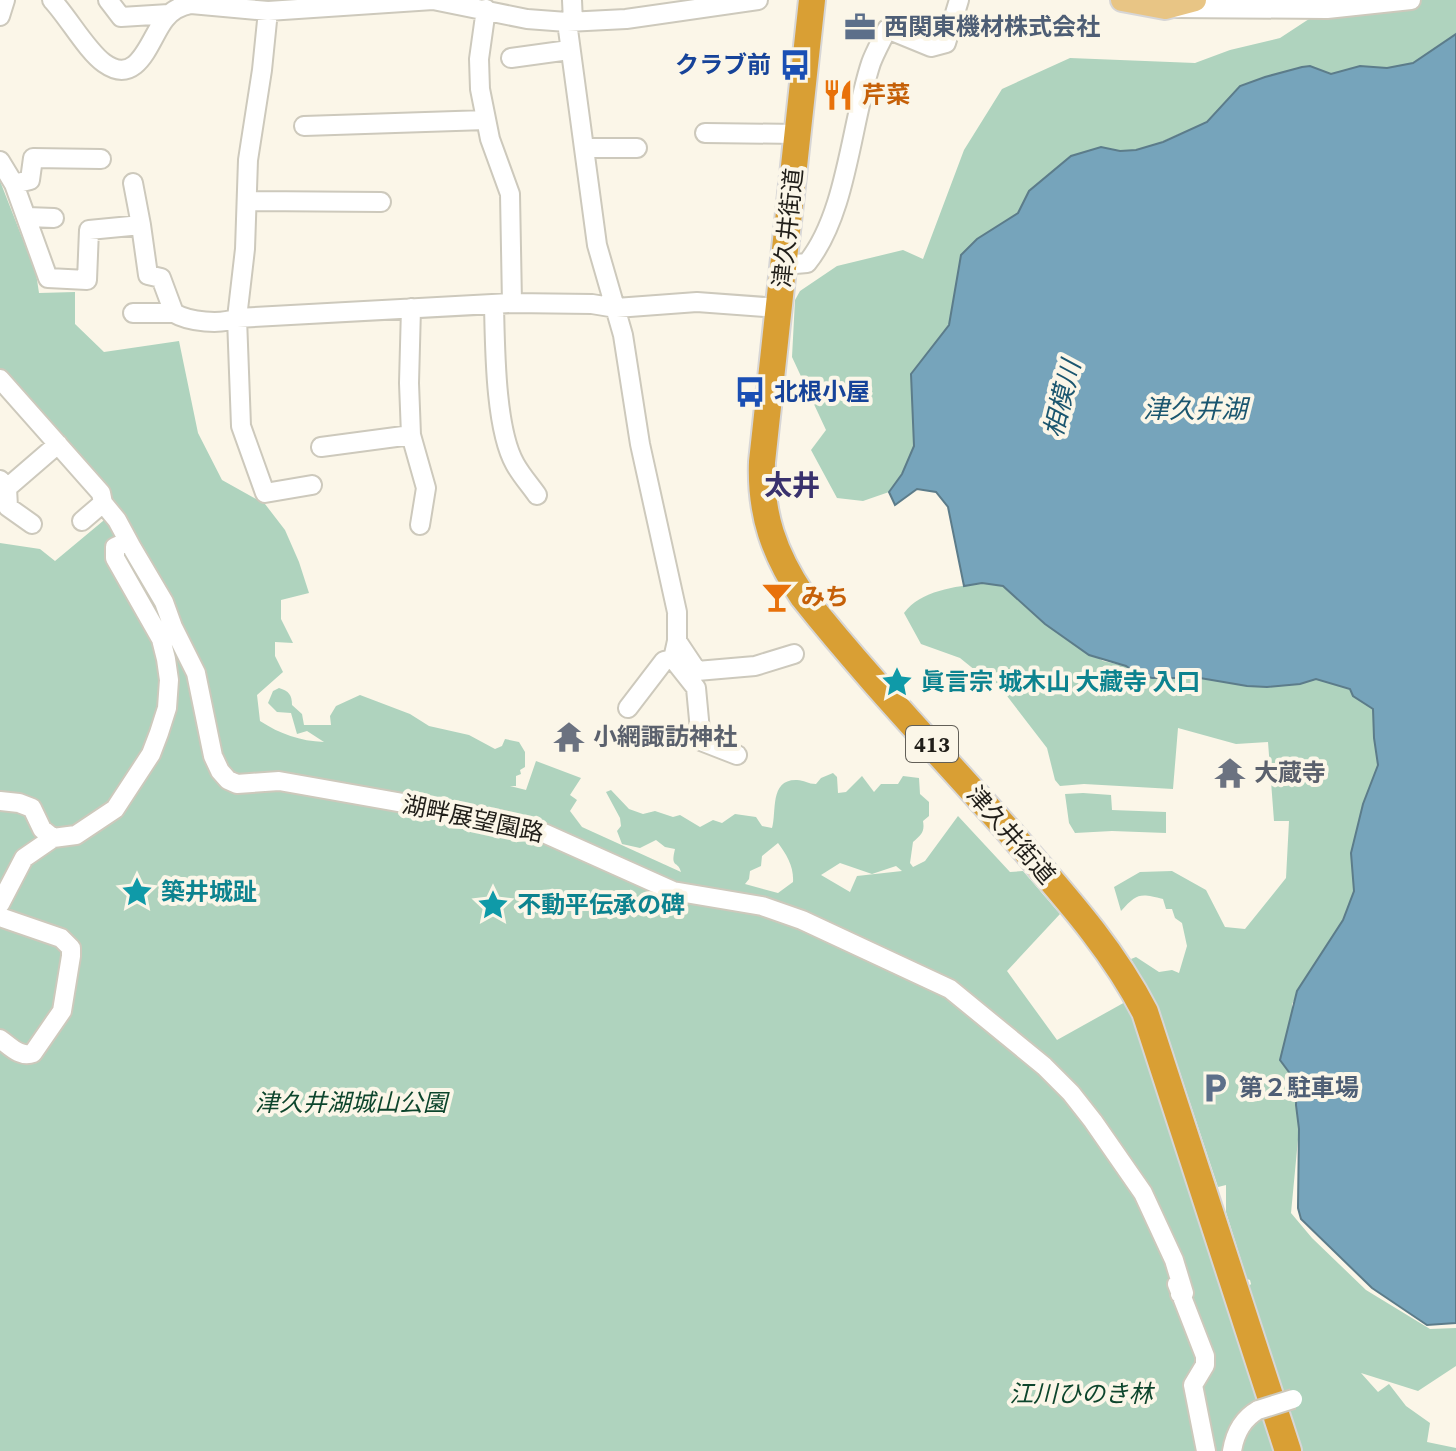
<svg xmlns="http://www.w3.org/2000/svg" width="1456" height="1451" viewBox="0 0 1456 1451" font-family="'Source Serif 4','Noto Sans JP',serif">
	<rect width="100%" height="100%" fill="#fbf6e8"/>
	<path fill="#afd3be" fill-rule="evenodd" d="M1338,0H1456V34L1413,63L1387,68L1360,66L1331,74L1310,66L1302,67L1265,77L1208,126L1179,134L1137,153L1018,217L950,328L914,449L902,478L889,492L863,501L837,498L811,450L826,430L792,357L795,300L800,291L837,266L903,250L923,259L964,150L1002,89L1070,58L1195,63L1230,50L1280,38Z
		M0,181L36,273L39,293L75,292V324L104,352L179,341L198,433L222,480L265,504L285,530L299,562L309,593L281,600V619L293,643L275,642V656L283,672L257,695L260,721C280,734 300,741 324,742L307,731L297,734L291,713L277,712L268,703L273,691L279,688C289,691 292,695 292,705L302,714L304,725H331L330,716L336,706L360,695L410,714L429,726L469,735L495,749L502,746L505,739L519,742L525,752V767L520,770L521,774L516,776V786H510L526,790L536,761L581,778L570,795L577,800L570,811L582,827L681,872C678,860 670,869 675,849L665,847L656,840L640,848L622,844L617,831L621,826L620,818L606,792L611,790L629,809L643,814L655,811L673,817L680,815L700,827L713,820L722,823L735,814L756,817L762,826L772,828C777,812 769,779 797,780C804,780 808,784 816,784L821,778L833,773L837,777L838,793L846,792L862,776L874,792L881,784H898L903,776L919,778L920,794L929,802V816L923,821C925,832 921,835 913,842L910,863L913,867L925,861L958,816L1010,872L1023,871L1060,914L1007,971L1057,1040L1127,1001L1147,1055L1275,1451H0V543L40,549L55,561L115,511L0,374ZM778,843C787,855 794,867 793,882L778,893L745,884L749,879L750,871L761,866L762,856ZM840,863L872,874L896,866L902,871L857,876L850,892L821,875Z
		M982,583L1003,586L1045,624L1103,661L1126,666L1136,673L1152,678H1200L1247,686L1267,687L1300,684L1316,679L1350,689L1353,696L1373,709L1374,738L1378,765L1363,804L1351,853L1354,891L1343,920L1292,1004V1019L1280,1060L1297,1083L1296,1105L1299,1129L1291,1213L1312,1238L1366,1290L1430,1329L1456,1328V1366L1418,1391L1361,1373L1378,1392L1389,1384L1406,1406L1430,1423L1427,1442L1456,1448V1451H1302L1253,1302L1249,1286L1251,1284L1250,1280L1247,1279L1226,1212V1185L1218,1187L1161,1015L1150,992L1131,959L1136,957L1159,972L1172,970L1179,973L1187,946L1182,923L1175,918L1172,909H1166L1163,899C1140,893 1137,893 1121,911L1114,887L1140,872L1172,871L1206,890L1225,927L1245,929L1286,878L1289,821H1274L1268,742L1236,744L1178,728L1173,789L1084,784L1060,786L1055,780L1047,748L1007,696L960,658L921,644L904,613C921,590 955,587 982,583Z
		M1083,793L1111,795L1112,810L1166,812V833L1112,831L1075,833L1069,823L1065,794Z"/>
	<path fill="#76a4bb" stroke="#5c7c8a" stroke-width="2" d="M1456,34V1323L1427,1325L1418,1319L1372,1288L1301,1219L1298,1208L1299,1129L1296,1105L1297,1083L1280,1060L1297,991L1343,920L1354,891L1351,853L1363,804L1378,765L1374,738L1373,709L1353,696L1350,689L1316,679L1300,684L1267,687L1247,686L1200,678H1152L1136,673L1126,666L1089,655L1045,624L1003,586L982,583L964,586L948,507L936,492L917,489L895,505L889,492L902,474L914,446L911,374L949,325L961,255L977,239L1018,213L1029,191L1071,156L1101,147L1120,151L1136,150L1163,142L1207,122L1240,86L1265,77L1302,67L1310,66L1331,74L1360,66L1387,68L1413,63Z"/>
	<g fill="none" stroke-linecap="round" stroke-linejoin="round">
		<defs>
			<path id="minor" d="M52,0C68,17 87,51 104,63C139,88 150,37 165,19C172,10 180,6 191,4L268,11L433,0L527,19L567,22L626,19L758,0
				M108,0L121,17L169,14
				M572,0L573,22
				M1176,8L1327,9L1411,0
				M486,9L479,59L480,89L490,139L510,194L512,303
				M268,11L262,70L248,160L245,249L237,318L241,426L265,493L312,485
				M0,16L5,0
				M567,22L597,245L623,335L640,444L677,612V641L673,659L696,688L701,741L737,755
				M511,58L569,50
				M304,126L486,120
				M705,133L799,134
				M584,148H637
				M0,161L14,184L48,278L87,280L89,230L141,225L148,275L161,278L174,313C189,322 221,325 237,318L512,303L592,304L616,308L697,302L779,308
				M133,183L141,225
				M14,184L30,180L33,158L101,159
				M249,201L381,202
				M27,217L54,218
				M784,265L807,263C847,214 851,123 871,63C875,52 882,40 887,29L931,47L946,43L959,0
				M494,305C495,346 495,429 515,464C521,475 530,485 537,495
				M411,308L409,383L411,435L426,488L420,525
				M133,313H174
				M0,379L101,493L103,503L117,520L131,546
				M321,447L411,435
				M0,480L7,488L58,444
				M7,488L8,507L32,524
				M82,521L103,503
				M677,641L697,671L755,666L794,654
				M628,708L664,661L673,659
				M0,801L19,803L32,808L42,829L53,838
				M0,904L24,858L53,838L76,835L115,809L151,754L159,733L167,708L169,680L166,659L161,639L115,558V547L124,543L131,546L164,602L173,627L196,673L213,756L220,771L228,780L237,784L279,781L499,820L537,830L673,891L762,906L802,920L950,989L1044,1066L1071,1093L1093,1121L1143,1193L1174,1260L1184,1293L1180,1294
				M0,917L61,938L71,948V956L62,1011L33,1053C20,1058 10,1046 0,1039
				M1177,1284L1205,1356V1365L1193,1385L1206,1451
				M1232,1451C1235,1433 1242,1419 1258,1410"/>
			<path id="major" d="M1122,0L1165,8L1195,0"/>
			<path id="highway" d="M812,0L762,462C760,514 774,554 803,597C869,680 943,757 1013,836C1061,892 1111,946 1145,1012L1288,1451"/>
		</defs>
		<use href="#minor" stroke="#cdc9bc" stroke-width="22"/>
		<use href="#major" stroke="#d7d6d6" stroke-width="26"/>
		<use href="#highway" stroke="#d7d6d6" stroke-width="30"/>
		<use href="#minor" stroke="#fff" stroke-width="18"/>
		<use href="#major" stroke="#e8c585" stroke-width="22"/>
		<use href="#highway" stroke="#d99f34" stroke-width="26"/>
		<defs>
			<path id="minor-bridge" d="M1258,1410L1293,1399"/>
		</defs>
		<use href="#minor-bridge" stroke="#cdc9bc" stroke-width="22" stroke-linecap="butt"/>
		<use href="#minor-bridge" stroke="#fff" stroke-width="18"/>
	</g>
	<defs>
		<symbol id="office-bare" viewBox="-9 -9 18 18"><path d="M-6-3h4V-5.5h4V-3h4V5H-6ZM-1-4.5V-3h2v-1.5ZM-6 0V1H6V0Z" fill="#5c6f8a" stroke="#fbf6e8" stroke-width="2.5" paint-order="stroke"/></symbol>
		<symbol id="bus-bare" viewBox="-9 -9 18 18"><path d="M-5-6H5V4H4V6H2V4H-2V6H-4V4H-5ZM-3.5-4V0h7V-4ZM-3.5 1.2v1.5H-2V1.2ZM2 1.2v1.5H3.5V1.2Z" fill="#1a4fb4" stroke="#fbf6e8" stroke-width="2.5" paint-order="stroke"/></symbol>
		<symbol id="restaurant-bare" viewBox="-9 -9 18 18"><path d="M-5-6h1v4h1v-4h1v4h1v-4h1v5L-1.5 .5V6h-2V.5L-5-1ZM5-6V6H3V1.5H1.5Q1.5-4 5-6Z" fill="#e8710a" stroke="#fbf6e8" stroke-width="2.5" paint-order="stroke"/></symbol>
		<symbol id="bar-bare" viewBox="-9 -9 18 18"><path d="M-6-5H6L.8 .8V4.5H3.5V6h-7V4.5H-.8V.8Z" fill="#e8710a" stroke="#fbf6e8" stroke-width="2.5" paint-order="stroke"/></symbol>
		<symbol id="sight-bare" viewBox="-9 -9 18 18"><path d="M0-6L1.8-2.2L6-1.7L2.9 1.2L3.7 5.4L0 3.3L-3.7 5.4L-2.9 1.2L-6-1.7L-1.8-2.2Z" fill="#0f9aa8" stroke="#fbf6e8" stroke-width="2.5" paint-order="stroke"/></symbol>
		<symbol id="temple-bare" viewBox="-9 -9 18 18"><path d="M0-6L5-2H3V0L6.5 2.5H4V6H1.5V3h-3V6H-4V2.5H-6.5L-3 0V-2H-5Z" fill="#6b7280" stroke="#fbf6e8" stroke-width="2.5" paint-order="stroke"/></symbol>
		<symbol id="parking-bare" viewBox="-9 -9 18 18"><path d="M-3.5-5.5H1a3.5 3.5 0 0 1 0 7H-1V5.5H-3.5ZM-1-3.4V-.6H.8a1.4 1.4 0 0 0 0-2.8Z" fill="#5c6f8a" stroke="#fbf6e8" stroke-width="2.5" paint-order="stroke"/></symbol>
	</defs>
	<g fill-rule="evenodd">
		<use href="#office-bare" x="838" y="5" width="44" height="44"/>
		<use href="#bus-bare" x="773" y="43" width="44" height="44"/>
		<use href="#restaurant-bare" x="816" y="73" width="44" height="44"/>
		<use href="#bus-bare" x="728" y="370" width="44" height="44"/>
		<use href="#bar-bare" x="755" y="575" width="44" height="44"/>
		<use href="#sight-bare" x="875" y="660" width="44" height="44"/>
		<use href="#temple-bare" x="547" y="715" width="44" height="44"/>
		<use href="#temple-bare" x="1208" y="751" width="44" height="44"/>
		<use href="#sight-bare" x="115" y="870" width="44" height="44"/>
		<use href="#sight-bare" x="471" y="883" width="44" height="44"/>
		<use href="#parking-bare" x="1193" y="1066" width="44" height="44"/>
	</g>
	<g text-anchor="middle" stroke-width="8" stroke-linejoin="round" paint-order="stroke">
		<rect fill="#fbf6e8" stroke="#625f57" stroke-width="2" x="906" y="726" width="52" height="36" rx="6"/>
		<g font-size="22" font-weight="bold" fill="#201e19">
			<text x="932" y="752">413</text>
		</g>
		<g font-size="24" font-weight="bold" fill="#4e5e75" stroke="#fbf6e8" text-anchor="start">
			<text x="884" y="35">西関東機材株式会社</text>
			<text x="1239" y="1096">第２駐車場</text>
		</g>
		<g font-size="24" font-weight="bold" fill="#164399" stroke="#fbf6e8" text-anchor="end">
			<text x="771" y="73">クラブ前</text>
			<text x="774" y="400" text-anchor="start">北根小屋</text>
		</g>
		<g font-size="24" font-weight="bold" fill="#c56008" stroke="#fbf6e8" text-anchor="start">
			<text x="862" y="103">芹菜</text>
			<text x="801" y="605">みち</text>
		</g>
		<g font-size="24" fill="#201e19" stroke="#fbf6e8">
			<text transform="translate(788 228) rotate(-84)" y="8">津久井街道</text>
			<text transform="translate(473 819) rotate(12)" y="8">湖畔展望園路</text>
			<text transform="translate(1011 835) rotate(49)" y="8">津久井街道</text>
		</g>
		<g font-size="24" font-weight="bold" fill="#0d838f" stroke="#fbf6e8" text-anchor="start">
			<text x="921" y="690">眞言宗 城木山 大藏寺 入口</text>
			<text x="161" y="900">築井城趾</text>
			<text x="517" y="913">不動平伝承の碑</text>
		</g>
		<g font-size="24" font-weight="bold" fill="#5b616d" stroke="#fbf6e8" text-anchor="start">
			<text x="593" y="745">小網諏訪神社</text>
			<text x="1254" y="781">大蔵寺</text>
		</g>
		<g font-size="24" font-style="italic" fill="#0d452c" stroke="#fbf6e8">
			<text x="351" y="1111">津久井湖城山公園</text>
			<text x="1081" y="1402">江川ひのき林</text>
		</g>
		<g font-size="26" font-style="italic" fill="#1b566f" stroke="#fbf6e8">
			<text transform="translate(1062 399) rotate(-76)" y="9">相模川</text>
			<text x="1195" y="418">津久井湖</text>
		</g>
		<g font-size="28" font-weight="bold" fill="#39316d" stroke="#fbf6e8">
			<text x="792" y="495">太井</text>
		</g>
	</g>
</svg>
